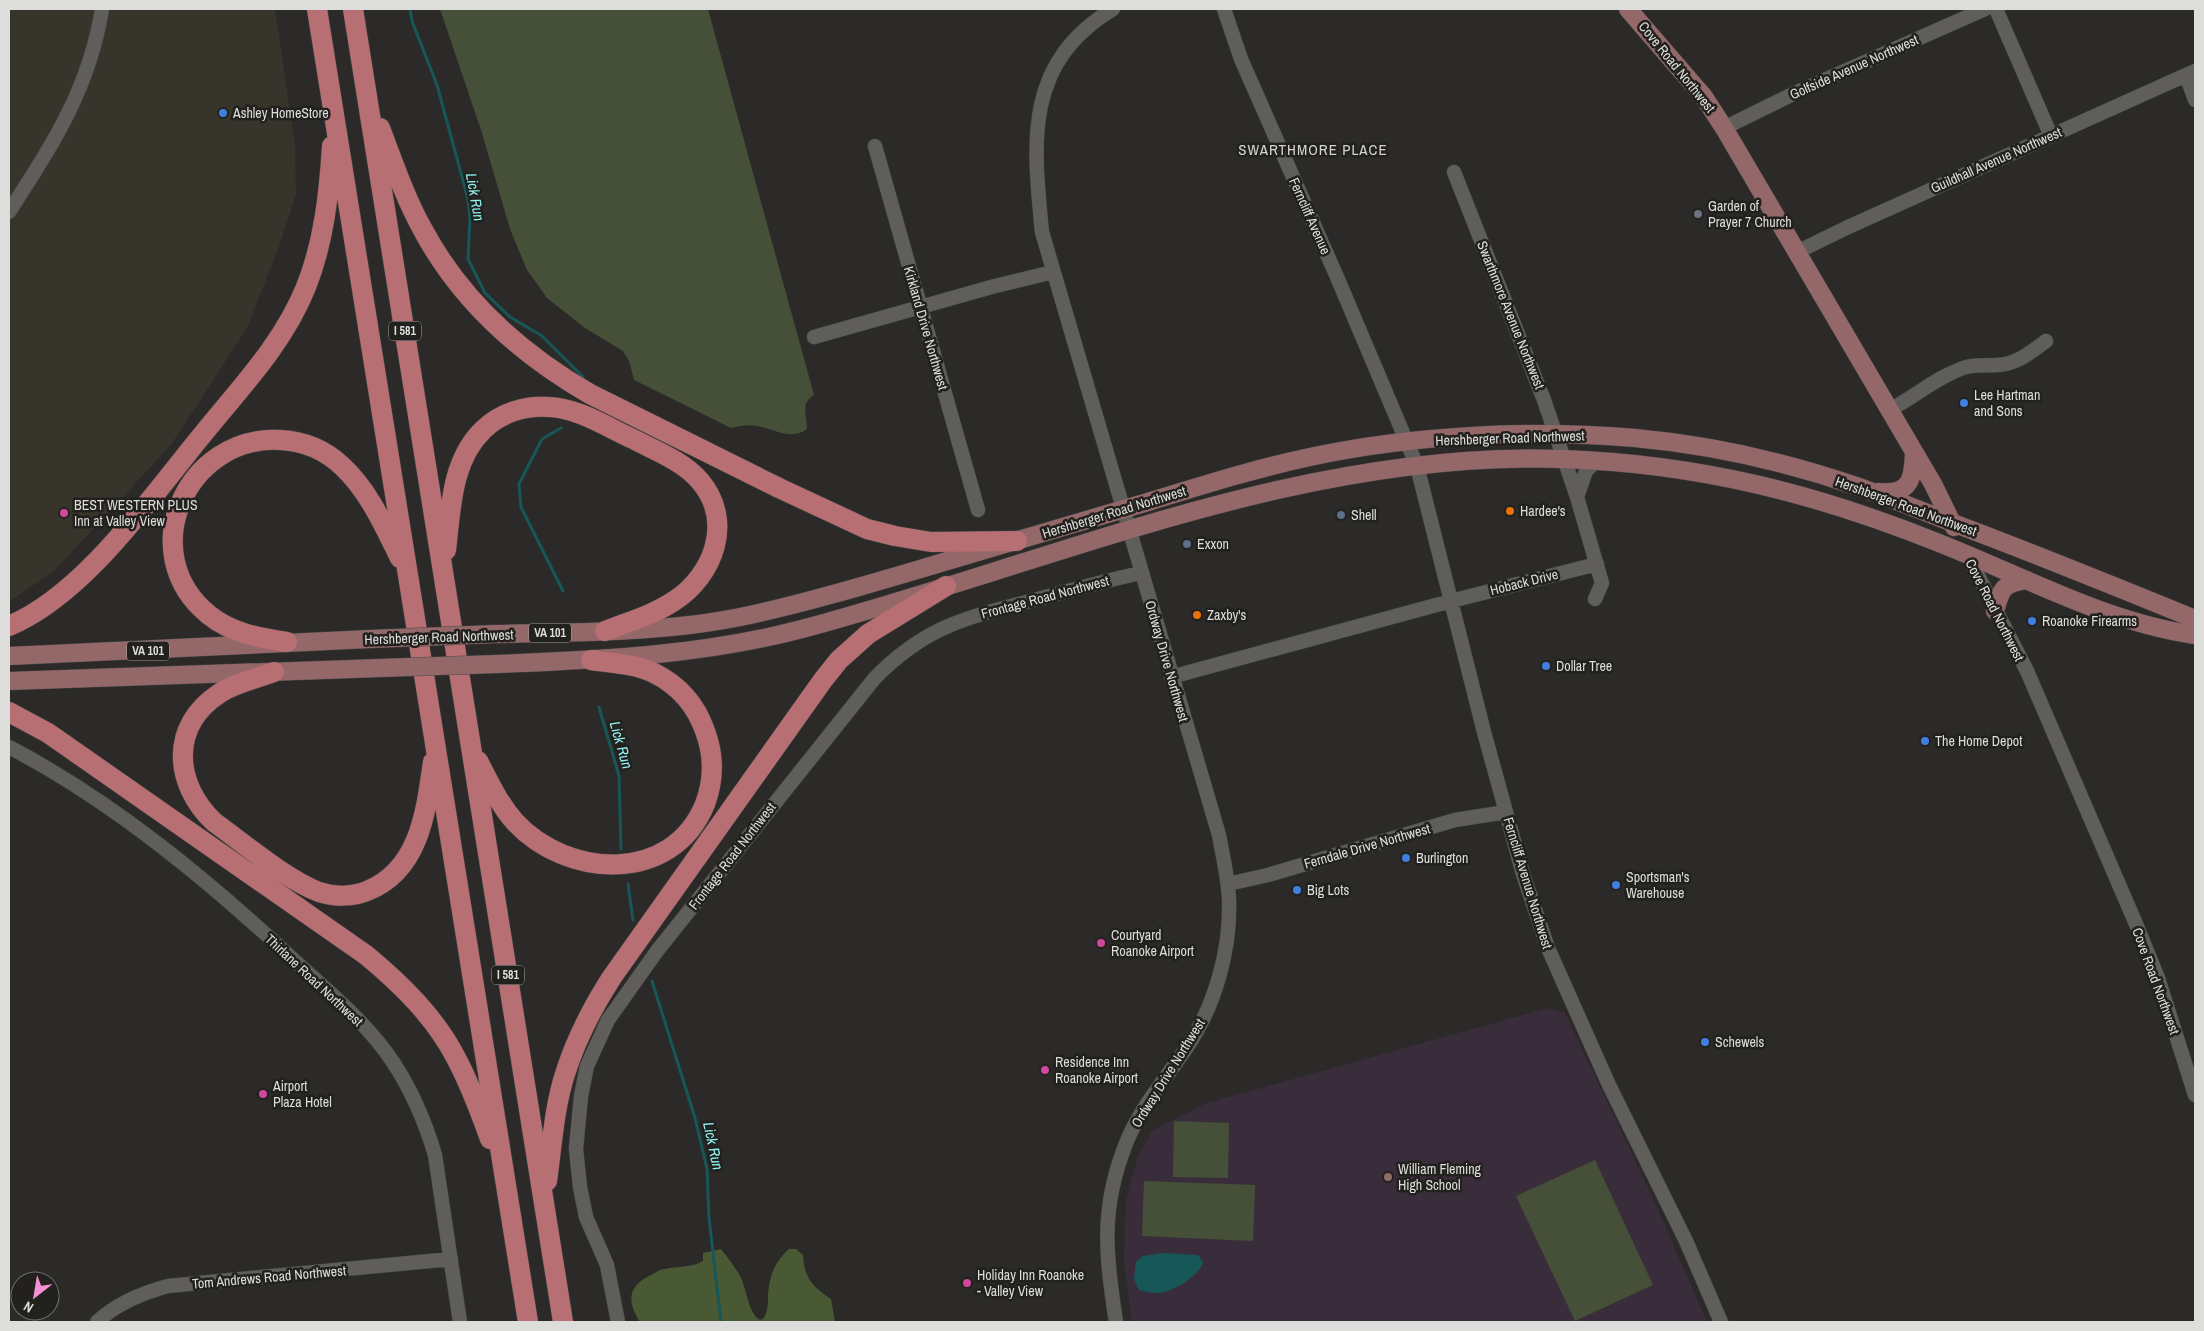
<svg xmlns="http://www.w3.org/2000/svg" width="2204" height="1331" viewBox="0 0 2204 1331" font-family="'Archivo Narrow',sans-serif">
	<rect width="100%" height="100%" fill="#2b2a28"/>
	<path fill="#37342c" d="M9,9H275L295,145L296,194L279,247L247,328L171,445L55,570L9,602Z"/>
	<path fill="#3a2d3b" d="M1548,1008L1565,1013L1652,1196L1707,1322H1132L1124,1259L1126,1201L1137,1159L1152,1131L1207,1103Z"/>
	<path fill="#465038" d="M440,9H708L814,395C800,403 807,415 807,429C793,440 777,431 762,427C751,424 742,425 731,428L634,380L629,361L623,351L585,328L547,298L527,270L510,229L482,133Z
		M1174,1121L1229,1123L1228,1178L1173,1177Z
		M1595,1160L1653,1285L1575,1321L1516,1196Z
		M1144,1181L1255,1185L1253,1241L1142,1236Z"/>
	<path fill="#495933" d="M721,1249C728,1258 735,1267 740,1276C747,1289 748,1313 760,1320L764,1318C768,1310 768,1303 768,1295C769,1277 775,1261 789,1249H796L803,1255C804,1278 813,1287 831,1299L835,1322H640C627,1301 627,1287 651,1275C655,1273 660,1269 665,1269C678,1266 691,1268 703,1261V1253Z"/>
	<path fill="#175758" d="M1162,1253L1198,1255L1203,1262C1200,1276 1170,1294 1155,1293C1150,1293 1144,1291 1139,1290L1134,1279L1136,1262L1143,1256Z"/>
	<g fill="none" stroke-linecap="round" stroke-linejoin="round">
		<path stroke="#175758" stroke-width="3" d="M410,9L412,21L437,85L468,199L470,218L468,259L485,293L510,317L542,336L583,377
			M561,428L542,439L519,484L521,507L563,591
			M599,707L619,776L621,849
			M628,884L633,920
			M652,981L695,1118L707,1169L709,1218L721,1322"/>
		<defs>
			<path id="minor" d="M1113,9C1024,63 1033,141 1042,232L1219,835C1223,857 1228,878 1229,899C1231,949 1215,1006 1187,1047C1165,1080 1139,1109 1125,1146C1100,1210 1106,1257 1116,1322
				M1224,9L1241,59L1337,277L1417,466L1484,732L1523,874L1548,948L1609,1085L1686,1241L1721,1322
				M1996,9L2051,136
				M2186,75L2195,100
				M1724,128L1795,93L1985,9
				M875,146L978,510
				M1454,172L1544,400L1577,497L1602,583L1595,599
				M9,212C52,145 89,90 102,9
				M1797,252L1846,228L2195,71
				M814,337L995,286L1053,272
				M1889,410C1915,397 1935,378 1963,368C1974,364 1986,366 1998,365C2017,364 2031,352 2046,341
				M1577,497L1586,471L1596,461
				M1967,554L2027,671L2136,924L2158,978L2195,1095
				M1171,677L1451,601L1597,564
				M9,747C114,802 209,881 296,962C330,993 367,1023 393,1062C412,1091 425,1121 435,1155L460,1322
				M1228,884L1268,875L1455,820L1506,812
				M97,1322C117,1303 142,1293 168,1286L451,1259
				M618,1322L607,1265L586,1217L580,1187L576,1149L581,1096L587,1066L608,1020L657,951L874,679C926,625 969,617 1038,599C1073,590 1107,580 1141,573"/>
			<path id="major" d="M1628,9L1704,97L1724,128L1933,484L1954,527
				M1878,492C1910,495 1913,480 1914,453
				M1995,611C2001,589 2003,583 2027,580
				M496,634C581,632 667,633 750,615C814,601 876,582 937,564C1005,544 1073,524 1141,504C1197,487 1253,469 1310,457C1412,435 1531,429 1635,438C1711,445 1787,462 1859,487C1895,500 1930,514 1966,528C2043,557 2119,588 2195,619
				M9,656L370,639
				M497,664C600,660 703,655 802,629C1053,562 1299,450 1564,459C1698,464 1815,493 1939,543C2023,576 2105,622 2195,635
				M9,681L380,668"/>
			<path id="highway" d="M317,9L528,1322
				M353,9L563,1322
				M380,128C393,162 405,198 423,230C461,301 521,354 590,394L779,488L867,529L895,536L931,542L1017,541
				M446,550C451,509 451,461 483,430C500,413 525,405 549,407C578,408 607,427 633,439C656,451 683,461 700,481C734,521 714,575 674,601C653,615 628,622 605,631
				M9,626C84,595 151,497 203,434C241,387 283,344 306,287C324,242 329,194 332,146
				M287,642C260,638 231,633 209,615C133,554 186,435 280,440C303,441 325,450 342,466C369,491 384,526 400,558
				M274,672C256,679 235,683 220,693C169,726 174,784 214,822C243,843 287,880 319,892C334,897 352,897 367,891C420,870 426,811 433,762
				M9,712L48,733L366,955C401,984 435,1017 456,1058C470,1084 480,1111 490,1139
				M478,761C489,782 499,804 515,822C567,878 672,885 705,804C714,780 714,755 705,731C696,705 678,685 654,673C635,664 611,663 591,660
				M547,1181C552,1146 554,1108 565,1074C576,1039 592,1008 612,977L823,680L839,660L868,634L946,586"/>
		</defs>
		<use href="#minor" stroke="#484846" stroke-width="15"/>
		<use href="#major" stroke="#484846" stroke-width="19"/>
		<use href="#highway" stroke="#484846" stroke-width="21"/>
		<use href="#minor" stroke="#5f5e5b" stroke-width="14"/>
		<use href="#major" stroke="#946869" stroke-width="18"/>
		<use href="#highway" stroke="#b76f73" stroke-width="20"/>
		<defs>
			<path id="major-bridge" d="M370,639L496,634
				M380,668L497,664"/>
		</defs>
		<use href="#major-bridge" stroke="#484846" stroke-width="19" stroke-linecap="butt"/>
		<use href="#major-bridge" stroke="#946869" stroke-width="18"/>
	</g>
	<g fill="#3f7fe0" stroke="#22211e" stroke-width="2">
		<circle cx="223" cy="113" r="5"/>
		<circle cx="1964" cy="403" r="5"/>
		<circle cx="2032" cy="621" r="5"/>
		<circle cx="1546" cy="666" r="5"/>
		<circle cx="1925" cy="741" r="5"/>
		<circle cx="1406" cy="858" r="5"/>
		<circle cx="1616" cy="885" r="5"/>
		<circle cx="1297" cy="890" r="5"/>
		<circle cx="1705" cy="1042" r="5"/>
	</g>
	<circle fill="#6b7280" stroke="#22211e" stroke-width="2" cx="1698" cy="214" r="5"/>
	<g fill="#e8710a" stroke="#22211e" stroke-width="2">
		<circle cx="1510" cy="511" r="5"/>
		<circle cx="1197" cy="615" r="5"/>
	</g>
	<g fill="#d1479c" stroke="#22211e" stroke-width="2">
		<circle cx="64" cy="513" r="5"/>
		<circle cx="1101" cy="943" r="5"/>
		<circle cx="1045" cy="1070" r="5"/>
		<circle cx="263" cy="1094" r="5"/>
		<circle cx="967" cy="1283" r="5"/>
	</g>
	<g fill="#5c6f8a" stroke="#22211e" stroke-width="2">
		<circle cx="1341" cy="515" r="5"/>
		<circle cx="1187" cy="544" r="5"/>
	</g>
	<circle fill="#8d6e63" stroke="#22211e" stroke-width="2" cx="1388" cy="1177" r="5"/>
	<g text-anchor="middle" stroke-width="5" stroke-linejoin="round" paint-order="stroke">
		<g fill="#22211e" stroke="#a5a5a2" stroke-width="1">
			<rect x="389" y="321.5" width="32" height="19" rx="4"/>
			<rect x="529" y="623.5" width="42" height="19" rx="4"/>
			<rect x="127" y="641.5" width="42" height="19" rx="4"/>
			<rect x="492" y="965.5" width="32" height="19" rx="4"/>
		</g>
		<g font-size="12" font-weight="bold" fill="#dddddb">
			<text x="405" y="335">I 581</text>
			<text x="550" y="637">VA 101</text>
			<text x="148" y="655">VA 101</text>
			<text x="508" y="979">I 581</text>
		</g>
		<g font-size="14" fill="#dddddb" stroke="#22211e">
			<text transform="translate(1677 67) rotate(51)" y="5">Cove Road Northwest</text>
			<text transform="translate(1854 67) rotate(-24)" y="5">Golfside Avenue Northwest</text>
			<text transform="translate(1996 160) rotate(-24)" y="5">Guildhall Avenue Northwest</text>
			<text transform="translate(1310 216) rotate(66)" y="5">Ferncliff Avenue</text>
			<text transform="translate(1511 315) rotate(68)" y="5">Swarthmore Avenue Northwest</text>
			<text transform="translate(926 328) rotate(74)" y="5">Kirkland Drive Northwest</text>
			<text transform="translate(1510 438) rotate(-2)" y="5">Hershberger Road Northwest</text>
			<text transform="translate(1906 506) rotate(20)" y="5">Hershberger Road Northwest</text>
			<text transform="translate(1114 512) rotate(-17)" y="5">Hershberger Road Northwest</text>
			<text transform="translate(1524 582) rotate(-14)" y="5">Hoback Drive</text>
			<text transform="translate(1045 597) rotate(-15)" y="5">Frontage Road Northwest</text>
			<text transform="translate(1995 610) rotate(63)" y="5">Cove Road Northwest</text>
			<text transform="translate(439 637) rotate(-2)" y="5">Hershberger Road Northwest</text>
			<text transform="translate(1167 661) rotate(74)" y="5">Ordway Drive Northwest</text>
			<text transform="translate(1367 846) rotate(-16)" y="5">Ferndale Drive Northwest</text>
			<text transform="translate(732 856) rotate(-52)" y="5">Frontage Road Northwest</text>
			<text transform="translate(1528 883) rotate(73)" y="5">Ferncliff Avenue Northwest</text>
			<text transform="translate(314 980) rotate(43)" y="5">Thirlane Road Northwest</text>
			<text transform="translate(2156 981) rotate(70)" y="5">Cove Road Northwest</text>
			<text transform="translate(1168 1073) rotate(-58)" y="5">Ordway Drive Northwest</text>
			<text transform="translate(269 1277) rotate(-5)" y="5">Tom Andrews Road Northwest</text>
		</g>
		<g font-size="14" fill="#dddddb" stroke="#22211e" text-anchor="start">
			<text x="233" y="118">Ashley HomeStore</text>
			<text x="1708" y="211">Garden of<tspan x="1708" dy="16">Prayer 7 Church</tspan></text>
			<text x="1974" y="400">Lee Hartman<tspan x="1974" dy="16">and Sons</tspan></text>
			<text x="74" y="510">BEST WESTERN PLUS<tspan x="74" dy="16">Inn at Valley View</tspan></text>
			<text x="1520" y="516">Hardee's</text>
			<text x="1351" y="520">Shell</text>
			<text x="1197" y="549">Exxon</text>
			<text x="1207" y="620">Zaxby's</text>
			<text x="2042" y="626">Roanoke Firearms</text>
			<text x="1556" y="671">Dollar Tree</text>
			<text x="1935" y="746">The Home Depot</text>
			<text x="1416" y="863">Burlington</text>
			<text x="1626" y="882">Sportsman's<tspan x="1626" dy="16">Warehouse</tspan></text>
			<text x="1307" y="895">Big Lots</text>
			<text x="1111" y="940">Courtyard<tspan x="1111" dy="16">Roanoke Airport</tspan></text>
			<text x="1715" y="1047">Schewels</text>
			<text x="1055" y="1067">Residence Inn<tspan x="1055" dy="16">Roanoke Airport</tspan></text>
			<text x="273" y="1091">Airport<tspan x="273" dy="16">Plaza Hotel</tspan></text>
			<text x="1398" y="1174">William Fleming<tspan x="1398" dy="16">High School</tspan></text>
			<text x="977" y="1280">Holiday Inn Roanoke<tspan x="977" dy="16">- Valley View</tspan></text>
		</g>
		<g font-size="15" letter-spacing="1" fill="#d4d3d0" stroke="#22211e">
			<text x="1313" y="155">SWARTHMORE PLACE</text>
		</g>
		<g font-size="15" font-style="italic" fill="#8ff1f2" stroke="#22211e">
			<text transform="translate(475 197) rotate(80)" y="5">Lick Run</text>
			<text transform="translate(621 745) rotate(74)" y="5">Lick Run</text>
			<text transform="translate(713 1146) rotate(78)" y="5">Lick Run</text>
		</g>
	</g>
	<rect width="2204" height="1331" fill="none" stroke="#dddddb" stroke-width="20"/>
	<g transform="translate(35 1296) rotate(211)"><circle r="24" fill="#22211e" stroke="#6d6c6a"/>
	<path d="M0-4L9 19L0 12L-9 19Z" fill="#f391d6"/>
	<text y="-8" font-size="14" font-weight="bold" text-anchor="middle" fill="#dddddb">N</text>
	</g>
</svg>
